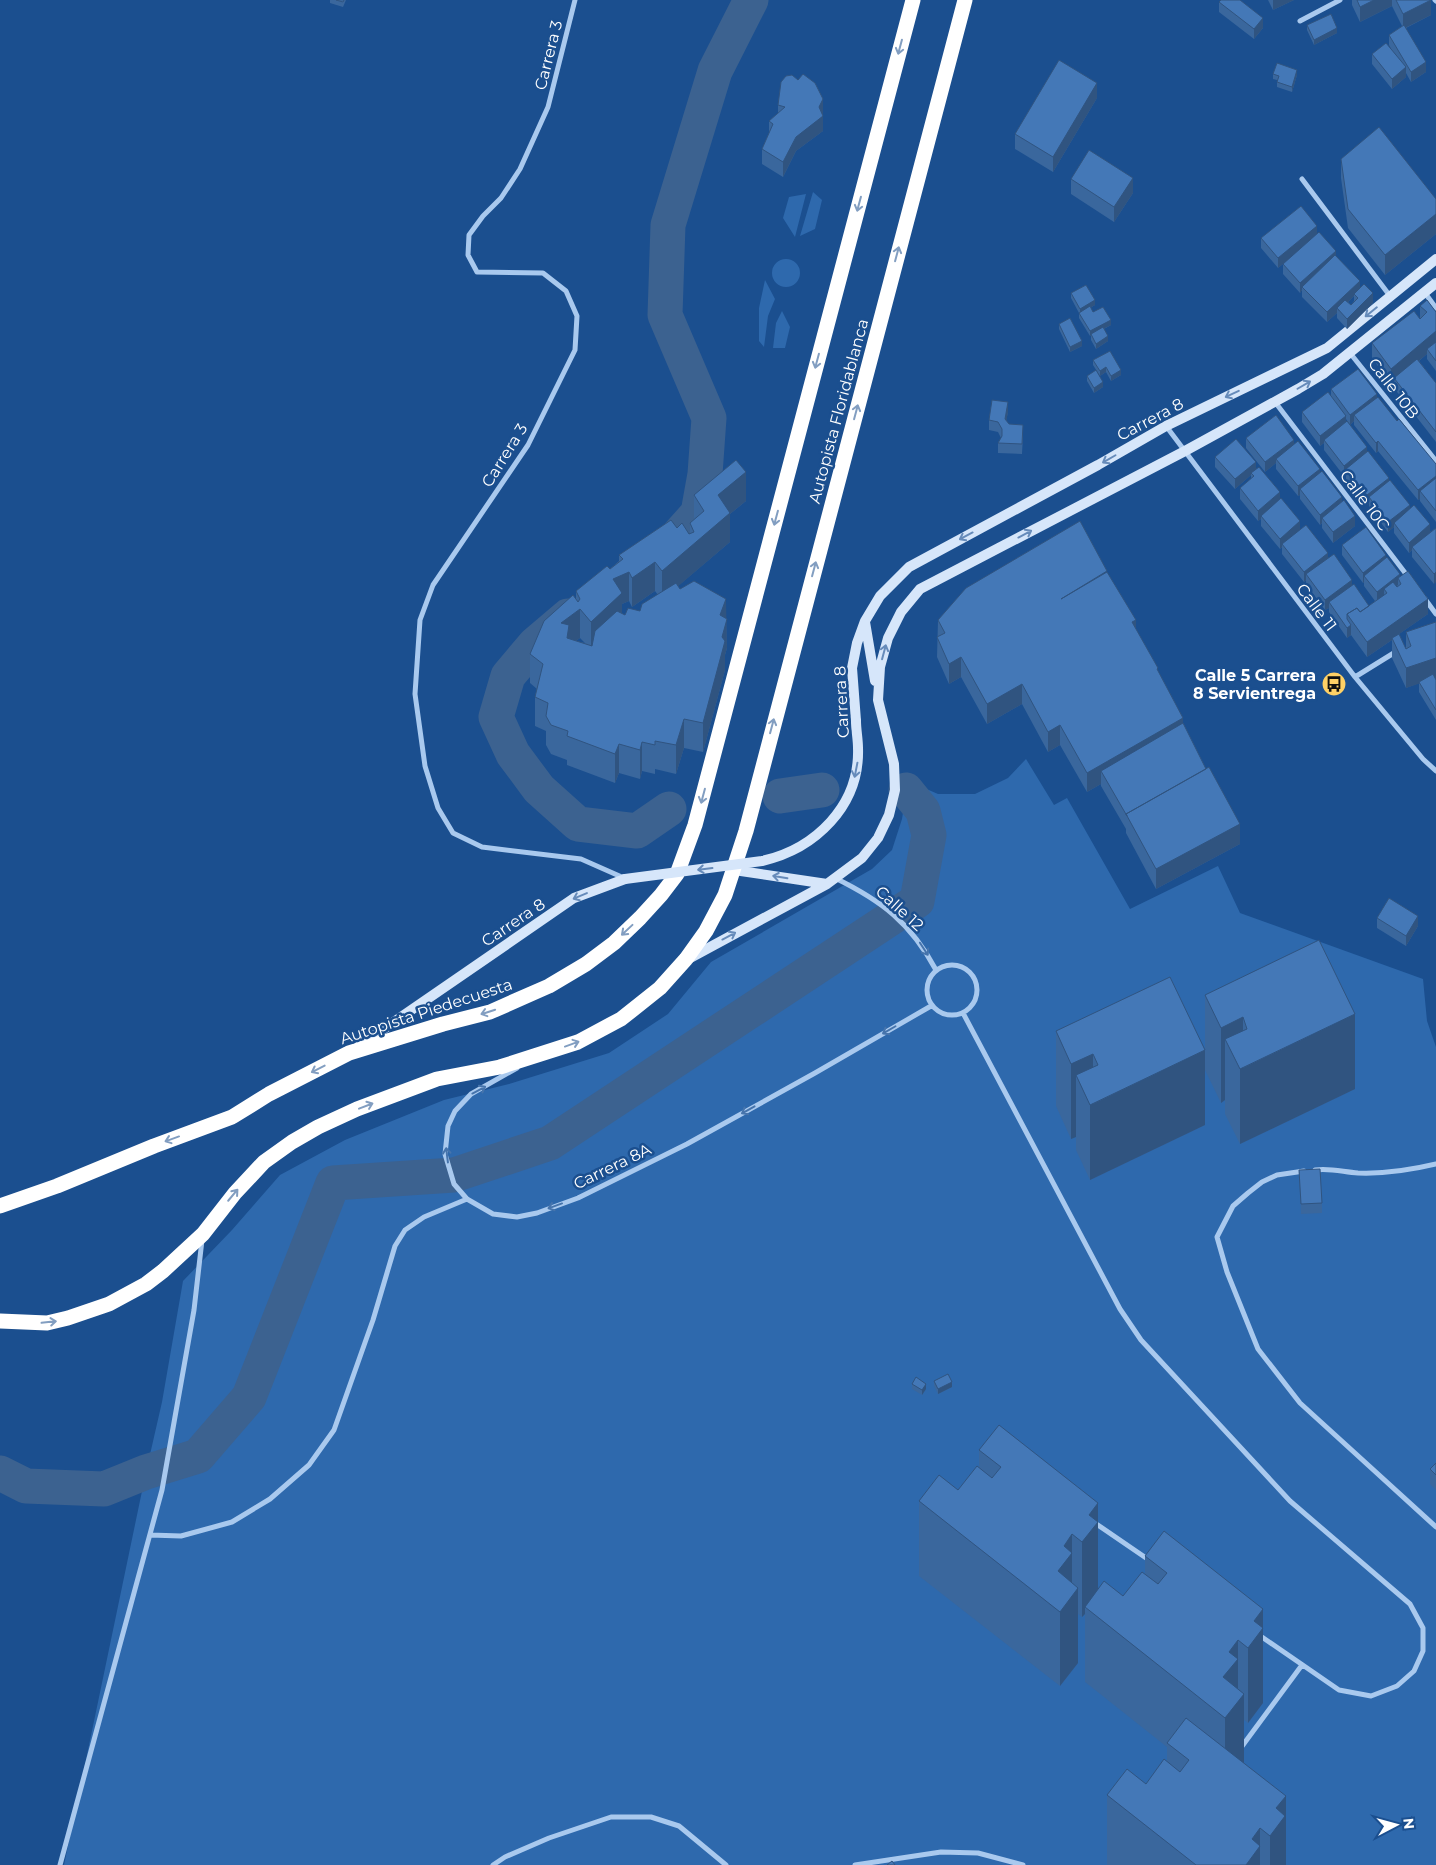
<svg xmlns="http://www.w3.org/2000/svg" width="1436" height="1865" viewBox="0 0 1436 1865" font-family="Montserrat,sans-serif">
	<rect width="100%" height="100%" fill="#1b4f8f"/>
	<path fill="#2e69ad" d="M813,192L822,200L815,229L800,236Z
		M806,194L795,237L783,218L789,197Z
		M772 273a14 14 0 1 1 28 0a14 14 0 1 1-28 0Z
		M765,280L775,299L768,316L764,347L759,341V308Z
		M782,311L790,327L785,348H773L776,323Z
		M1026,759L1054,805L1067,798L1130,909L1218,866L1240,913L1423,979L1427,1021L1436,1047V1865H64L146,1472L162,1402L183,1281L232,1230L280,1175L345,1140L444,1100L509,1084L609,1053L668,1014L711,962L872,869L892,850L902,819L908,781L938,794H975L1008,778Z"/>
	<g fill="none" stroke-linecap="round" stroke-linejoin="round">
		<path stroke="#3c6290" stroke-width="35" d="M648,557L673,541L698,513L705,474L709,418L665,315L668,225L715,71L751,0
			M568,616L535,644L508,676L496,717L513,754L539,789L578,824L637,831L669,809
			M780,796L822,790
			M0,1473L26,1486L104,1489L146,1472L198,1456L249,1397L333,1183L454,1175L550,1143L917,901L929,835L923,811L906,790"/>
		<path stroke="#a9c9ee" stroke-width="5" d="M575,0L548,107L520,169L501,198L483,216L469,235L468,255L477,272L543,273L566,291L577,316L575,350L528,445L433,585L420,620L415,694L425,766L438,808L453,833L482,847L581,859L624,878
			M1435,0L1436,1
			M1300,21L1340,0
			M1302,179L1390,296
			M1425,293L1436,308
			M1350,353L1436,461
			M1275,402L1409,578
			M1166,426L1355,677L1423,759L1436,771
			M1425,599L1436,614
			M1355,677L1397,651
			M835,878C882,901 911,923 936,970
			M927 990a25 25 0 1 1 50 0a25 25 0 1 1-50 0Z
			M963,1013L1120,1309L1141,1340L1290,1501L1410,1604L1423,1628V1651L1414,1671L1397,1686L1371,1696L1339,1690L1259,1635
			M517,1068L471,1094L455,1111L448,1126L445,1154L454,1184L467,1199L493,1214L517,1217L537,1213L578,1198L687,1144L815,1073L931,1006
			M1315,1170C1331,1168 1343,1172 1358,1173C1384,1174 1411,1170 1436,1164
			M1304,1171L1277,1175L1262,1182L1248,1193L1233,1206L1217,1237L1227,1272L1258,1349L1300,1403L1436,1527
			M1092,1521L1149,1560
			M150,1535L181,1536L232,1522L270,1499L309,1465L334,1430L373,1320L395,1246L405,1230L424,1217L467,1199
			M1240,1749L1302,1665
			M60,1865L162,1490L194,1310L202,1240
			M493,1865L505,1857L549,1838L611,1817H651L679,1826L726,1865
			M855,1865L941,1852L978,1853L1023,1865"/>
		<path stroke="#d6e6fa" stroke-width="10" d="M865,622L875,681
			M856,721L852,668L857,643L865,621L880,596L909,567L1098,465L1166,426L1327,348L1436,259
			M734,870L827,884
			M690,958L827,884L862,858L878,838L889,815L895,790L894,764L878,700L880,667L888,638L901,612L920,589L1185,451L1298,389L1323,374L1436,283
			M359,1046L574,898L625,879"/>
		<path stroke="#fff" stroke-width="15" d="M0,1206L57,1186L154,1146L232,1117L269,1094L349,1053L443,1024L490,1012L549,986L586,964L614,943L640,918L661,895L677,874L695,825L913,0
			M0,1321L47,1323L68,1318L109,1304L146,1284L163,1271L203,1234L235,1193L264,1162L292,1142L318,1127L357,1109L437,1079L500,1067L578,1042L621,1019L660,988L686,959L706,931L725,895L746,831L965,0"/>
		<path stroke="#d6e6fa" stroke-width="10" d="M625,879L762,861C815,849 860,806 858,748C858,739 856,730 856,721"/>
	</g>
	<path fill="#3a679d" fill-rule="evenodd" d="M330,0H346L343,7L330,3Z
		M1268,0H1294L1273,10Z
		M1352,0H1431V15L1406,28L1426,72L1411,82L1406,73V77L1392,89L1372,64V54L1391,49L1389,45V35L1402,26L1392,6L1360,22L1352,5Z
		M1219,2L1263,28L1254,39L1219,12Z
		M1307,25L1337,33L1314,45L1307,30Z
		M1273,74L1297,75L1292,92L1277,87V80L1273,79Z
		M1097,98L1053,172L1015,149V134Z
		M778,105L823,114V131L796,151L783,177L762,164V149L769,134V121L778,113Z
		M1341,159L1436,199V234L1385,275L1348,228L1341,178Z
		M1071,179L1133,193L1114,222L1071,194Z
		M1317,234L1336,256L1360,289L1373,303L1347,329L1337,318V313L1327,322L1302,297V290L1300,293L1283,274V264L1278,268L1261,248V238ZM1354,296V301L1351,305L1348,302Z
		M1071,293L1095,305L1090,308L1093,312L1111,325L1104,329L1108,341L1096,349L1091,340V336H1090L1079,318V313L1071,298Z
		M1420,306L1436,312V371L1427,359V354L1419,361L1436,383V442L1394,388V382L1391,384L1372,358V343L1420,319Z
		M1059,324L1082,346L1070,352L1059,329Z
		M1093,360L1121,375L1111,381L1106,372L1100,376L1093,365Z
		M1087,376L1103,387L1094,393L1087,381Z
		M1331,389L1377,398L1436,464V522L1420,501V499L1418,500L1378,451L1376,453L1354,425V421L1350,425L1346,419V422L1389,482L1410,509L1430,532L1436,528L1434,584L1412,557V550L1409,553L1394,533V527L1388,532L1369,507V503L1367,505L1346,479V473L1344,476L1324,450V443L1320,446L1302,422V412L1331,396Z
		M1008,412L1006,421L1009,424L1023,435L1022,454L998,453V443L1001,438L998,432L989,430V420Z
		M1246,438L1294,444L1320,473L1342,502L1355,526L1333,543L1322,528V523L1320,525L1300,499V495L1298,496L1276,469V463L1265,472L1246,448Z
		M1215,457L1256,469L1280,499L1300,529L1352,585L1369,606L1375,601L1364,586V582L1363,583L1342,555V545L1386,558L1428,614L1399,634L1406,649V632L1436,622V678H1435L1436,680V720L1419,692V683L1406,688L1392,658V640L1367,657L1351,635L1347,638L1329,612V608L1325,610L1306,584V580L1304,582L1282,554V547L1280,549L1261,526V519L1258,521L1240,499V488L1251,479V475L1235,489L1215,467Z
		M694,495L746,501L730,514V542L678,586L680,589L726,619L727,648L725,655V670L703,752L684,748L676,774L655,769V774L642,771L640,779L619,773L615,783L567,765V760L551,754L546,745V731L535,726V697L537,689L530,683V654L576,599V591L610,569L619,561V555L677,528L689,534H690V523L694,519ZM655,591L658,595L640,611L625,615L622,614V604L629,601L632,607ZM580,638L585,643L576,641Z
		M1107,573L1158,673L1240,844L1156,889L1126,833V829L1101,786V784L1087,792L1060,745L1048,752L1022,704L987,724L961,677L949,684L937,657L938,620Z
		M1377,918L1418,926L1406,946L1377,928Z
		M1205,995L1355,1089L1240,1144L1225,1114V1100L1221,1103L1205,1070Z
		M1056,1031L1205,1125L1090,1180L1076,1150V1137L1071,1139L1056,1106Z
		M1299,1170L1322,1203V1213L1301,1214Z
		M934,1381L952,1387L938,1394L934,1386Z
		M912,1384L926,1389L922,1395L912,1389Z
		M979,1450L1098,1503V1590L1123,1596L1145,1574V1556L1263,1609V1703L1248,1723L1244,1720V1763L1286,1865H1107V1795L1146,1784L1167,1762V1747L1085,1682V1614L1082,1617L1078,1614V1663L1060,1686L919,1576V1501L958,1490L979,1468Z
		M1436,1463V1490L1430,1484V1469Z"/>
	<path fill="#305480" d="M1273,0H1294L1273,10Z
		M1374,0H1392V6L1360,22V7Z
		M1431,0V15L1403,29V14Z
		M1263,18V28L1254,39V29Z
		M1337,28V33L1314,45V40Z
		M1426,62V72L1411,82V72Z
		M1406,67V77L1392,89V79Z
		M1297,70V75L1292,92V87Z
		M1097,83V98L1053,172V157Z
		M823,99V114L821,117L823,116V131L796,151L783,177V162L796,137L819,107Z
		M1133,178V193L1114,222V207Z
		M1436,214V234L1385,275V255Z
		M1317,226V236L1278,268V258Z
		M1336,251V261L1302,287V290L1300,293V283Z
		M1360,281V291L1354,294V296L1339,311L1337,308V313L1327,322V312Z
		M1373,293V303L1347,329V319Z
		M1095,300V305L1080,314V309Z
		M1111,320V325L1090,336V331Z
		M1436,331V346L1427,349V354L1396,380L1394,378V382L1391,384V369Z
		M1108,336V341L1096,349V344Z
		M1082,341V346L1070,352V347Z
		M1106,367V372L1100,376V371Z
		M1121,370V375L1111,381V376Z
		M1103,382V387L1094,393V388Z
		M1377,394V404L1354,415V421L1350,425V415Z
		M1008,402V412L1005,429V419Z
		M1346,416V426L1324,440V443L1320,446V436Z
		M1294,440V450L1276,459V463L1265,472V462Z
		M1378,441V451L1376,453V443Z
		M1367,447V457L1346,469V473L1344,476V466Z
		M1256,462V472L1251,473V475L1235,489V479Z
		M1320,469V479L1300,489V495L1298,496V486Z
		M746,472V501L730,514V542L662,600V571L718,523V495Z
		M1436,476V486L1420,491V499L1418,500V490Z
		M1389,478V488L1369,497V503L1367,505V495Z
		M1280,492V502L1261,516V519L1258,521V511Z
		M1342,497V507L1322,518V523L1320,525V515Z
		M1410,505V515L1394,523V527L1388,532V522Z
		M1355,516V526L1333,543V532Z
		M1300,521V531L1282,544V547L1280,549V539Z
		M1430,524V534L1412,547V550L1409,553V543Z
		M1328,553V563L1306,574V580L1304,582V572Z
		M1386,555V565L1364,576V582L1363,583V573Z
		M655,562V591L632,607V578Z
		M629,572V601L622,604V622L591,651V622L613,579Z
		M1436,572V582L1434,584V574Z
		M1400,574V581L1398,578V585L1387,594V593L1384,589V596L1377,602V592Z
		M1352,580V590L1329,602V608L1325,610V600Z
		M726,599L727,648L725,655V670L703,752V723L720,615Z
		M1428,599V614L1392,639V638V640L1367,657V642Z
		M580,609V638L569,646L561,623Z
		M1136,620V639L1132,622Z
		M1351,625V635L1347,638V628Z
		M961,657V677L949,684V664Z
		M1436,658V678L1406,688V668Z
		M1022,684V704L987,724V704Z
		M1183,718V737L1101,771V784L1087,792V773Z
		M684,719V748L676,774V745Z
		M1060,725V745L1048,752V732Z
		M642,742V771L640,779V750Z
		M619,744V773L615,783V754Z
		M1240,824V844L1156,889V869Z
		M1418,916V926L1406,946V936Z
		M1355,1014V1089L1240,1144V1069L1225,1039V1100L1221,1103V1028L1243,1017V1068Z
		M1205,1050V1125L1090,1180V1105L1076,1075V1137L1071,1139V1064L1093,1054V1104Z
		M952,1382V1387L938,1394V1389Z
		M926,1384V1389L922,1395V1390Z
		M1098,1503V1597L1085,1607V1614L1082,1617V1542L1089,1515Z
		M1072,1534V1595L1078,1588V1663L1060,1686V1612L1058,1571L1064,1546Z
		M1263,1609V1703L1248,1723V1648L1254,1621Z
		M1238,1640V1701L1244,1694V1769L1225,1792V1718L1223,1677L1229,1652Z
		M1286,1796V1865H1270V1836L1276,1808Z
		M1260,1828V1865H1246L1252,1839Z"/>
	<path fill="#4478b7" stroke="#305480" d="M336,0H344L343,2Z
		M1221,0H1240L1263,18L1254,29L1219,2Z
		M1357,0H1374L1360,7Z
		M1396,0H1431L1403,14Z
		M1331,14L1337,28L1314,40L1307,25Z
		M1404,25L1426,62L1411,72L1389,35Z
		M1386,43L1406,67L1392,79L1372,54Z
		M1059,60L1097,83L1053,157L1015,134Z
		M1277,63L1297,70L1292,87L1277,82L1279,76L1273,74Z
		M803,74L815,83L823,99L819,107L823,116L796,137L783,162L762,149L773,124L769,121L785,107L778,105L781,82L786,76L792,75L798,80Z
		M1379,127L1436,199V214L1385,255L1348,209L1341,159Z
		M1089,150L1133,178L1114,207L1071,179Z
		M1301,206L1317,226L1278,258L1261,238Z
		M1319,232L1336,251L1300,283L1283,264Z
		M1335,255L1360,281L1327,312L1302,287Z
		M1364,284L1373,293L1347,319L1337,308L1345,300L1351,305L1358,298L1354,294Z
		M1086,285L1095,300L1080,309L1071,293Z
		M1427,300L1436,312V331L1391,369L1372,343L1414,311L1420,319L1427,312L1420,306Z
		M1090,306L1093,312L1103,307L1111,320L1090,331L1079,313Z
		M1070,318L1082,341L1070,347L1059,324Z
		M1103,327L1108,336L1096,344L1091,334Z
		M1436,342V361L1427,349Z
		M1110,351L1121,370L1111,376L1106,367L1100,371L1093,360Z
		M1417,359L1436,383V432L1394,378Z
		M1358,369L1377,394L1350,415L1331,389Z
		M1096,370L1103,382L1094,388L1087,376Z
		M1328,392L1346,416L1320,436L1302,412Z
		M1378,397L1397,421L1399,419L1436,464V476L1418,490L1378,441L1376,443L1354,415Z
		M992,400L1008,402L1005,419L1009,424L1023,425L1022,444L998,443L1002,436V429L998,422L989,420Z
		M1276,415L1294,440L1265,462L1246,438Z
		M1347,421L1367,447L1344,466L1324,440Z
		M1236,439L1256,462L1235,479L1215,457Z
		M1298,441L1320,469L1298,486L1276,459Z
		M1368,451L1389,478L1367,495L1346,469Z
		M736,460L746,472L718,495L730,513L662,571L655,562L632,578L629,572L613,579L622,593L591,622L580,609L561,623L569,625L567,638L592,646L595,631L617,611L625,615L628,608L640,611L642,604L676,583L680,589L694,581L726,599L720,615L727,619L722,637L725,641L703,723L684,719L676,745L655,741V745L642,742L640,750L619,744L615,754L567,736L568,731L551,725L546,716L548,703L535,697L543,664L530,654L544,621L573,595L578,602L580,599L576,591L607,566L610,569L623,559L619,555L671,520L677,528L682,523L689,534L694,532L690,523L704,511L694,495Z
		M1259,467L1280,492L1258,511L1240,488L1254,476L1251,473Z
		M1322,471L1342,497L1320,515L1300,489Z
		M1436,478V511L1420,491Z
		M1390,480L1410,505L1388,522L1369,497Z
		M1281,498L1300,521L1280,539L1261,516Z
		M1344,500L1355,516L1333,532L1322,518Z
		M1414,505L1430,524L1409,543L1394,523Z
		M1080,521L1107,571L1061,599L1107,572L1136,620L1132,622L1158,668L1157,669L1183,718L1087,773L1060,725L1048,732L1022,684L987,704L961,657L949,664L937,637L945,633L938,620L966,588Z
		M1306,525L1328,553L1304,572L1282,544Z
		M1366,527L1386,555L1363,573L1342,545Z
		M1436,528V572L1434,574L1412,547Z
		M1334,554L1352,580L1325,600L1306,574Z
		M1387,557L1400,574L1377,592L1364,576Z
		M1408,571L1428,599L1367,642L1347,614L1357,608L1360,612L1387,593L1384,589L1393,582L1397,587L1401,584L1398,578Z
		M1354,584L1369,606L1360,612L1357,608L1347,614V619L1351,625L1347,628L1329,602Z
		M1436,622V658L1406,668L1392,638L1399,634L1406,649L1411,646L1406,632Z
		M1433,674L1436,680V710L1419,682Z
		M1183,723L1206,769L1126,814L1127,816L1101,771Z
		M1209,767L1240,824L1156,869L1126,814Z
		M1389,898L1418,916L1406,936L1377,918Z
		M1319,940L1355,1014L1240,1069L1225,1039L1247,1029L1243,1017L1221,1028L1205,995Z
		M1170,977L1205,1050L1090,1105L1076,1075L1098,1065L1093,1054L1071,1064L1056,1031Z
		M1320,1169L1322,1203L1301,1204L1299,1170Z
		M948,1374L952,1382L938,1389L934,1381Z
		M916,1377L926,1384L922,1390L912,1384Z
		M999,1425L1098,1503L1089,1515L1098,1522L1082,1542L1072,1534L1064,1546L1072,1553L1058,1571L1078,1588L1060,1612L919,1501L939,1475L958,1490L977,1466L992,1478L1001,1467L979,1450Z
		M1436,1463V1475L1430,1469Z
		M1164,1531L1263,1609L1254,1621L1263,1628L1248,1648L1238,1640L1229,1652L1238,1659L1223,1677L1244,1694L1225,1718L1085,1607L1104,1581L1123,1596L1142,1572L1158,1584L1167,1573L1145,1556Z
		M1186,1718L1286,1796L1276,1808L1285,1816L1270,1836L1260,1828L1252,1839L1260,1846L1246,1865H1196L1107,1795L1127,1769L1146,1784L1164,1759L1180,1772L1189,1760L1167,1743Z
		M892,1861L895,1865H887Z"/>
	<defs><path id="oneway-shaft" d="M-6 0H5M1.5-3L5.5 0L1.5 3" fill="none" stroke-width="1.6" stroke-linecap="round" stroke-linejoin="round" transform="scale(1.25)"/></defs>
	<g stroke="#829ec1">
		<use href="#oneway-shaft" transform="translate(900 47) rotate(105)"/>
		<use href="#oneway-shaft" transform="translate(859 204) rotate(105)"/>
		<use href="#oneway-shaft" transform="translate(897 254) rotate(-75)"/>
		<use href="#oneway-shaft" transform="translate(817 361) rotate(105)"/>
		<use href="#oneway-shaft" transform="translate(856 412) rotate(-75)"/>
		<use href="#oneway-shaft" transform="translate(776 518) rotate(105)"/>
		<use href="#oneway-shaft" transform="translate(814 569) rotate(-75)"/>
		<use href="#oneway-shaft" transform="translate(772 726) rotate(-75)"/>
		<use href="#oneway-shaft" transform="translate(703 796) rotate(105)"/>
		<use href="#oneway-shaft" transform="translate(627 930) rotate(137)"/>
		<use href="#oneway-shaft" transform="translate(488 1012) rotate(162)"/>
		<use href="#oneway-shaft" transform="translate(572 1044) rotate(-20)"/>
		<use href="#oneway-shaft" transform="translate(318 1069) rotate(153)"/>
		<use href="#oneway-shaft" transform="translate(366 1106) rotate(-21)"/>
		<use href="#oneway-shaft" transform="translate(172 1139) rotate(160)"/>
		<use href="#oneway-shaft" transform="translate(233 1195) rotate(-50)"/>
		<use href="#oneway-shaft" transform="translate(49 1322) rotate(-6)"/>
	</g>
	<g stroke="#668bba">
		<use href="#oneway-shaft" transform="translate(1371 312) rotate(141)"/>
		<use href="#oneway-shaft" transform="translate(1304 385) rotate(-30)"/>
		<use href="#oneway-shaft" transform="translate(1232 394) rotate(155)"/>
		<use href="#oneway-shaft" transform="translate(1109 459) rotate(150)"/>
		<use href="#oneway-shaft" transform="translate(1025 534) rotate(-28)"/>
		<use href="#oneway-shaft" transform="translate(966 536) rotate(152)"/>
		<use href="#oneway-shaft" transform="translate(884 652) rotate(-75)"/>
		<use href="#oneway-shaft" transform="translate(856 770) rotate(101)"/>
		<use href="#oneway-shaft" transform="translate(705 869) rotate(173)"/>
		<use href="#oneway-shaft" transform="translate(780 877) rotate(-171)"/>
		<use href="#oneway-shaft" transform="translate(580 896) rotate(157)"/>
		<use href="#oneway-shaft" transform="translate(729 936) rotate(-28)"/>
	</g>
	<g stroke="#4674ac">
		<use href="#oneway-shaft" transform="translate(924 949) rotate(57)"/>
		<use href="#oneway-shaft" transform="translate(889 1030) rotate(150)"/>
		<use href="#oneway-shaft" transform="translate(479 1090) rotate(-28)"/>
		<use href="#oneway-shaft" transform="translate(748 1110) rotate(151)"/>
		<use href="#oneway-shaft" transform="translate(447 1155) rotate(-97)"/>
		<use href="#oneway-shaft" transform="translate(555 1206) rotate(160)"/>
	</g>
	<defs>
		<symbol id="bus-disc" viewBox="-11 -11 22 22"><circle r="9.5" fill="#ffd166" stroke="#1b4f8f"/><path d="M-5-6H5V4H4V6H2V4H-2V6H-4V4H-5ZM-3.5-4V0h7V-4ZM-3.5 1.2v1.5H-2V1.2ZM2 1.2v1.5H3.5V1.2Z" fill="#111"/></symbol>
	</defs>
	<g fill-rule="evenodd">
		<use href="#bus-disc" x="1320" y="670" width="28" height="28"/>
	</g>
	<g text-anchor="middle" stroke-width="5" stroke-linejoin="round" paint-order="stroke">
		<g font-size="16" fill="#fff" stroke="#1b4f8f">
			<text transform="translate(548 55) rotate(-76)" y="6">Carrera 3</text>
			<text transform="translate(1394 388) rotate(52)" y="6">Calle 10B</text>
			<text transform="translate(838 411) rotate(-75)" y="6">Autopista Floridablanca</text>
			<text transform="translate(1150 419) rotate(-28)" y="6">Carrera 8</text>
			<text transform="translate(504 455) rotate(-58)" y="6">Carrera 3</text>
			<text transform="translate(1365 500) rotate(53)" y="6">Calle 10C</text>
			<text transform="translate(1317 607) rotate(53)" y="6">Calle 11</text>
			<text transform="translate(841 702) rotate(-93)" y="6">Carrera 8</text>
			<text transform="translate(900 908) rotate(42)" y="6">Calle 12</text>
			<text transform="translate(513 922) rotate(-34)" y="6">Carrera 8</text>
			<text transform="translate(426 1011) rotate(-18)" y="6">Autopista Piedecuesta</text>
			<text transform="translate(612 1166) rotate(-26)" y="6">Carrera 8A</text>
		</g>
		<g font-size="16" font-weight="bold" fill="#fff" stroke="#1b4f8f" text-anchor="end">
			<text x="1316" y="681">Calle 5 Carrera<tspan x="1316" dy="18">8 Servientrega</tspan></text>
		</g>
	</g>
	<g transform="translate(1396 1825) rotate(84)" stroke="#1b4f8f" stroke-width="4" paint-order="stroke">
	<path d="M0-4L9 19L0 12L-9 19Z" fill="#ffffff"/>
	<text y="-8" font-size="14" font-weight="bold" text-anchor="middle" fill="#ffffff">N</text>
	</g>
</svg>
